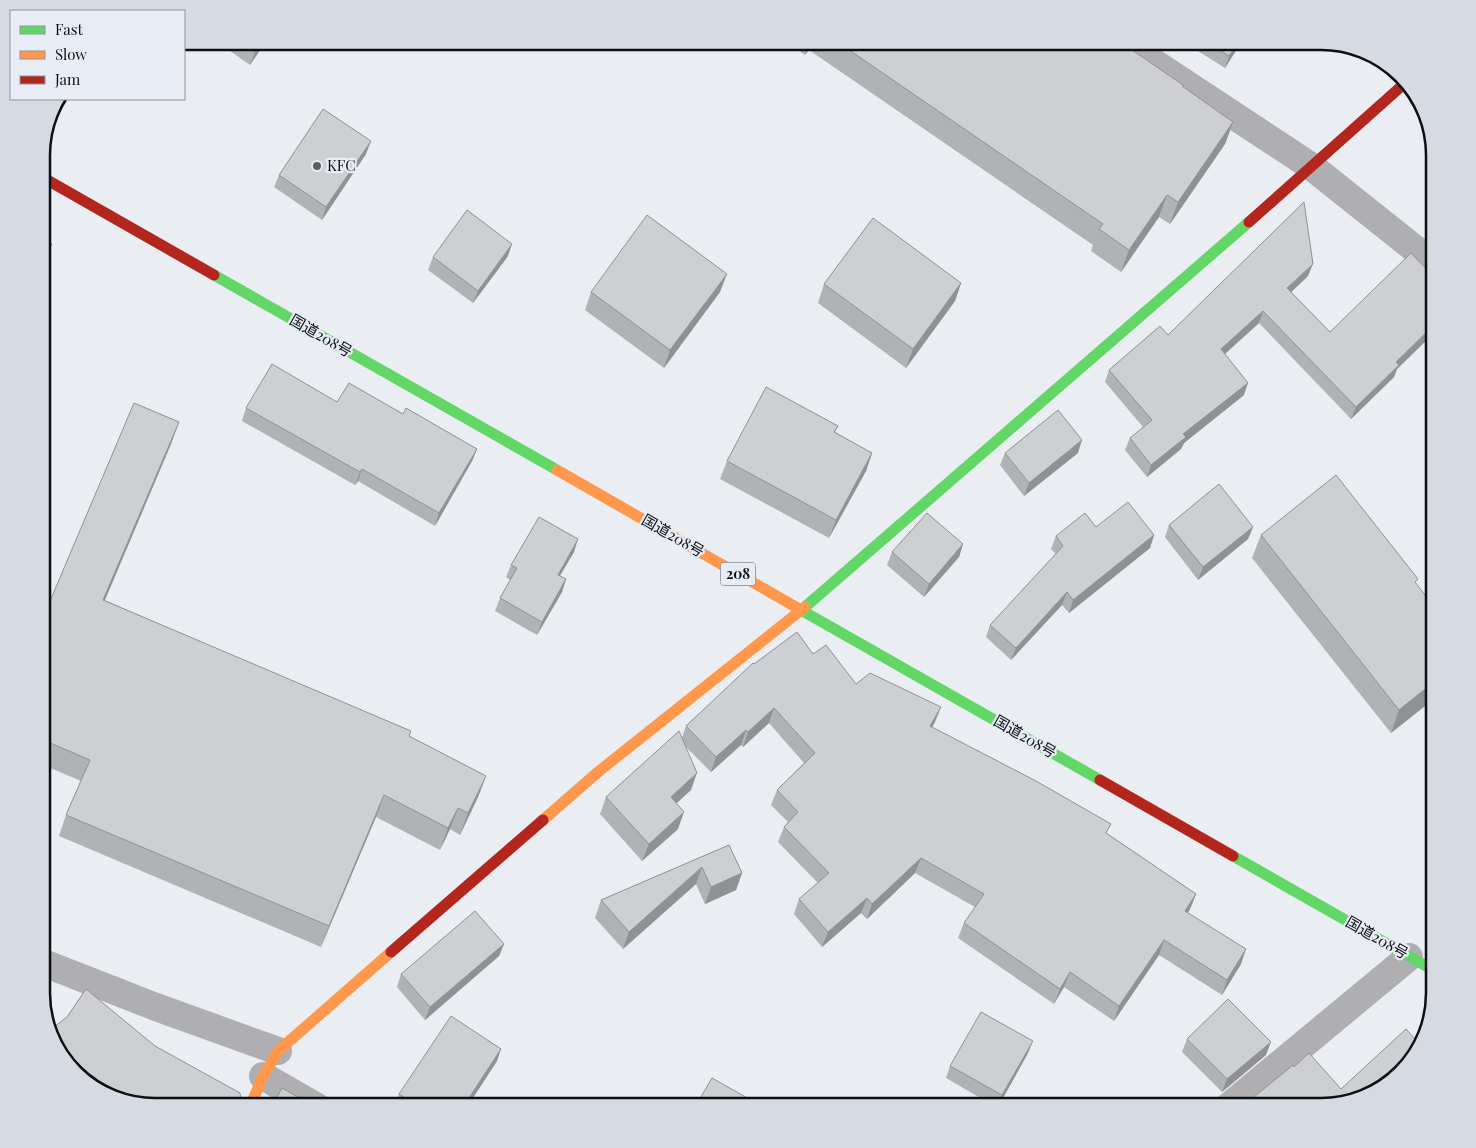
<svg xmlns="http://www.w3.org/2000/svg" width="1476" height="1148" viewBox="0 0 1476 1148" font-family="'Playfair Display','Noto Sans JP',serif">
	<rect width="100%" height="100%" fill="#eaedf2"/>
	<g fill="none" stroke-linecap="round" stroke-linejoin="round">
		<path stroke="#afafb1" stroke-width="28" d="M1121,41L1312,167L1435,265
			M41,962L156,1007L278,1051
			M263,1076L317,1107
			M1228,1107L1409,957"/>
		<path stroke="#63d668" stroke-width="11" d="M214,275L557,470
			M805,607L1249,222
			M801,610L1100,780
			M1233,856L1435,971"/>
		<path stroke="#ff974d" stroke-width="11" d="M557,470L801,610
			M543,820L598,772L805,607
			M250,1107L263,1076L278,1051L391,952"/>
		<path stroke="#b3261e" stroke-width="11" d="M42,177L214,275
			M1249,222L1405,83
			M1100,780L1233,856
			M391,952L543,820"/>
	</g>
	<path fill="#b0b2b5" d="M216,41H266L250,65Z
		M786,41H1119L1183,85L1182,87L1233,122L1225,144L1170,224L1159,217L1121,272L1091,251L1093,245L809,50L805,55Z
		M1182,41H1242L1225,68Z
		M366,154L322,220L274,187L279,175Z
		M508,256L473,303L428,270L433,257Z
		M1308,276L1291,292L1330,332L1435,278V332L1397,369L1394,377L1351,419L1259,323L1225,354L1244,395L1184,443L1181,449L1147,477L1125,450L1130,438L1143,427L1105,382L1109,370L1168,335Z
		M961,283L955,301L906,368L818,303L824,284Z
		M591,292H720L664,368L585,310Z
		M337,402L403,414L477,449L472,461L435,526L358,481L355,485L242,421L246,408Z
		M179,422L171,444L105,600L409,736L486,776L478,797L460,835L450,829L440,850L376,817L321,947L59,836L66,815L81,781L41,764L42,620Z
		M838,426L835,432L872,453L866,471L829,538L720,479L727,461Z
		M1005,453H1078L1024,496L1000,465Z
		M1169,525L1253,527L1248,539L1198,580L1165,537Z
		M1096,527L1154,535L1150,548L1069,613L1062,605L1011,660L986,637L990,625L1056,554L1051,549L1056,536Z
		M1261,535L1416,585L1435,608V698L1391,733L1252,558Z
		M963,544L959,557L924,597L887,565L892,552Z
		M574,552L560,576L566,579L562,592L537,635L495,611L500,598L510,580L506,577L511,565Z
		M813,654L856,684L935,722L932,727L1108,834L1196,894L1190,909L1188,913L1241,964L1222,995L1159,955L1114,1021L1064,987L1054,1004L958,938L964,923L975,907L915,873L867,919L861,913L822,947L794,914L799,899L818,883L778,842L784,827L788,822L771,805L777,790L804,763L769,723L743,747L741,745L711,772L685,746L691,790L676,803L678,829L642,861L600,814L606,797L682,738L686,726L754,664Z
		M729,845L742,873L736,890L705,904L696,884L623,949L595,918L601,900Z
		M504,944L499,956L425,1020L397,987L401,974Z
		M1187,1039L1266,1055L1222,1092L1182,1052Z
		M1418,1042L1321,1107H1247L1249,1101L1294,1067L1341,1089Z
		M1028,1053L998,1107H996L946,1078L950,1066Z
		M497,1061L467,1107H395L399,1094Z"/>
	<path fill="#909194" d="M262,41H266L250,65L255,52Z
		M810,41H812L809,50L805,55Z
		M1239,41H1242L1225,68L1229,56Z
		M1233,122L1225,144L1170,224L1178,202Z
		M371,141L366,154L322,220L326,207Z
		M1167,195L1159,217L1121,272L1129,250Z
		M52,244L47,257L42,267V262Z
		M512,244L508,256L473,303L478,291Z
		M1313,264L1308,276L1283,300L1287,288Z
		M727,274L720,292L664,368L670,350Z
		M961,283L955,301L906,368L913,349Z
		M1263,311L1259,323L1217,361L1221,349Z
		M1435,324V332L1397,369L1394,377L1351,419L1356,407L1396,362Z
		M1248,383L1244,395L1184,443L1181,449L1147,477L1151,465L1183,434Z
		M179,422L171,444L96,621L103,600Z
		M1082,440L1078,453L1024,496L1029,483Z
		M477,449L472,461L435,526L439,513Z
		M872,453L866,471L829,538L836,520Z
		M362,469L358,481L355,485L360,472Z
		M1253,527L1248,539L1198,580L1203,567Z
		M1154,535L1150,548L1069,613L1073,600Z
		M578,539L574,552L553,587L558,575Z
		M963,544L959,557L924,597L929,584Z
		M566,579L562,592L537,635L542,622Z
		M1067,592L1062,605L1011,660L1016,648Z
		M1435,681V698L1391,733L1399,710Z
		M941,707L935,722L925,741L930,726Z
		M774,708L769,723L743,747L748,732Z
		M746,730L741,745L711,772L716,757Z
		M697,773L691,790L665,814L671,797Z
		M486,776L478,797L460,835L468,813Z
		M384,795L376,817L321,947L329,926Z
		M458,808L450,829L440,850L448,828Z
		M684,812L678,829L642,861L649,844Z
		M921,858L915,873L867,919L872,904Z
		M702,867L696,884L623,949L629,932Z
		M742,873L736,890L705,904L711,887Z
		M1196,894L1190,909L1179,926L1185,911Z
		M867,898L861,913L822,947L828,932Z
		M1164,940L1159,955L1114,1021L1119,1006Z
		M504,944L499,956L425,1020L430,1007Z
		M1246,949L1241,964L1222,995L1227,980Z
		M1070,972L1064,987L1054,1004L1060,989Z
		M1033,1041L1028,1053L998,1107L1002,1095Z
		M1271,1042L1266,1055L1222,1092L1227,1079Z
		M501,1049L497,1061L467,1107H463Z"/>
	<path fill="#cdcfd3" stroke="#909194" d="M239,41H262L255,52Z
		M836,41H1119L1183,85L1182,86L1233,122L1178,202L1167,195L1129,250L1099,229L1103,224Z
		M1206,41H1239L1229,56Z
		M323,109L371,141L326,207L279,175Z
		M1304,202L1313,264L1287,288L1330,332L1411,253L1435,278V324L1396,362L1399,365L1356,407L1263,311L1221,349L1248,383L1183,434L1186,437L1151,465L1130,438L1152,420L1109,370L1160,326L1168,335Z
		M467,210L512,244L478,291L433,257Z
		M647,215L727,274L670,350L591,292Z
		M873,218L961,283L913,349L824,284Z
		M42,238L52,244L42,262Z
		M272,364L337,402L349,383L403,414L406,408L477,449L439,513L362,469L360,472L246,408Z
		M766,387L838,426L834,432L872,453L836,520L727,461Z
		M134,403L179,422L103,600L411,731L409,736L486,776L468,813L458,808L448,828L384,795L329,926L66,815L90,760L41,739L42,620Z
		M1058,410L1082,440L1029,483L1005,453Z
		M1336,475L1418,579L1415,582L1435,608V681L1399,710L1261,535Z
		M1219,484L1253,527L1203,567L1169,525Z
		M1128,502L1154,535L1073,600L1067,592L1016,648L990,625L1063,546L1056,536L1085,513L1096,527Z
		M927,513L963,544L929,584L892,552Z
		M539,517L578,539L558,575L566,579L542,622L500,598L517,568L511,565Z
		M797,632L813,654L826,645L856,684L870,673L941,707L930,726L1036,781L1111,824L1106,833L1196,894L1185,911L1246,949L1227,980L1164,940L1119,1006L1070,972L1060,989L964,923L984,894L921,858L872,904L867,898L828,932L799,899L829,873L784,827L798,812L777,790L815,753L774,708L748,732L746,730L716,757L686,726L753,663L754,664Z
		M679,731L697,773L671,797L684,812L649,844L606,797Z
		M729,845L742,873L711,887L702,867L629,932L601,900Z
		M475,911L504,944L430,1007L401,974Z
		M86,989L155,1046L240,1093L242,1102L248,1107H155L85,1083L53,1044L50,1030L67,1017Z
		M1228,999L1271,1042L1227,1079L1187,1039Z
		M981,1012L1033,1041L1002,1095L950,1066Z
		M451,1016L501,1049L463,1107H419L399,1094Z
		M1406,1029L1418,1042L1411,1063L1371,1095L1321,1107H1249L1252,1104L1249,1101L1293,1065L1294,1067L1309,1053L1341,1089Z
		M712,1078L758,1104L757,1107H695Z
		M282,1088L314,1106L316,1107H272Z
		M1080,1098L1096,1107H1075Z"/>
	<circle fill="#5a5d60" stroke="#e7ecf5" stroke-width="2" cx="317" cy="166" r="5"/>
	<g text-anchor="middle" stroke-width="4.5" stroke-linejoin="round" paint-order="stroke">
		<rect fill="#e7ecf5" stroke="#4e5156" stroke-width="1" x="720.5" y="562.5" width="35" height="23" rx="4"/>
		<g font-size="14" font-weight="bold" fill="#0d0f12">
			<text x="738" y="579">208</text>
		</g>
		<g font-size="15" fill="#0d0f12" stroke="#e7ecf5" text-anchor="start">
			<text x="327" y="171">KFC</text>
		</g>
		<g font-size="15" fill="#0d0f12" stroke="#e7ecf5">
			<text transform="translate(321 336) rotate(30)" y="5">国道208号</text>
			<text transform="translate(673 536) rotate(30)" y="5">国道208号</text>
			<text transform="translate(1025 737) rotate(30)" y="5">国道208号</text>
			<text transform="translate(1377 938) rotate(30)" y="5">国道208号</text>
		</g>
	</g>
	<path d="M0 0H1476V1148H0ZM155 50H1321A105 105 0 0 1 1426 155V993A105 105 0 0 1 1321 1098H155A105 105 0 0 1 50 993V155A105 105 0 0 1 155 50Z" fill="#d6dae3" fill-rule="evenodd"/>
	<path fill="none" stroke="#0d0f12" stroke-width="2.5" d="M155 50H1321A105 105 0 0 1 1426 155V993A105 105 0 0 1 1321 1098H155A105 105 0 0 1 50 993V155A105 105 0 0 1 155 50Z"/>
	<rect x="10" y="10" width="175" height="90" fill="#e7ecf5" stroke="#90949a"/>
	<rect x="20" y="26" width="25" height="8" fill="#63d668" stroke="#90949a"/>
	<text x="55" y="35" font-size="15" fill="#0d0f12">Fast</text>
	<rect x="20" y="51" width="25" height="8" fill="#ff974d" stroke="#90949a"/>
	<text x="55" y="60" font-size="15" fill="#0d0f12">Slow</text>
	<rect x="20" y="76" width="25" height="8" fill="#b3261e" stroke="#90949a"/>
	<text x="55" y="85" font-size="15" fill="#0d0f12">Jam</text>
</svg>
